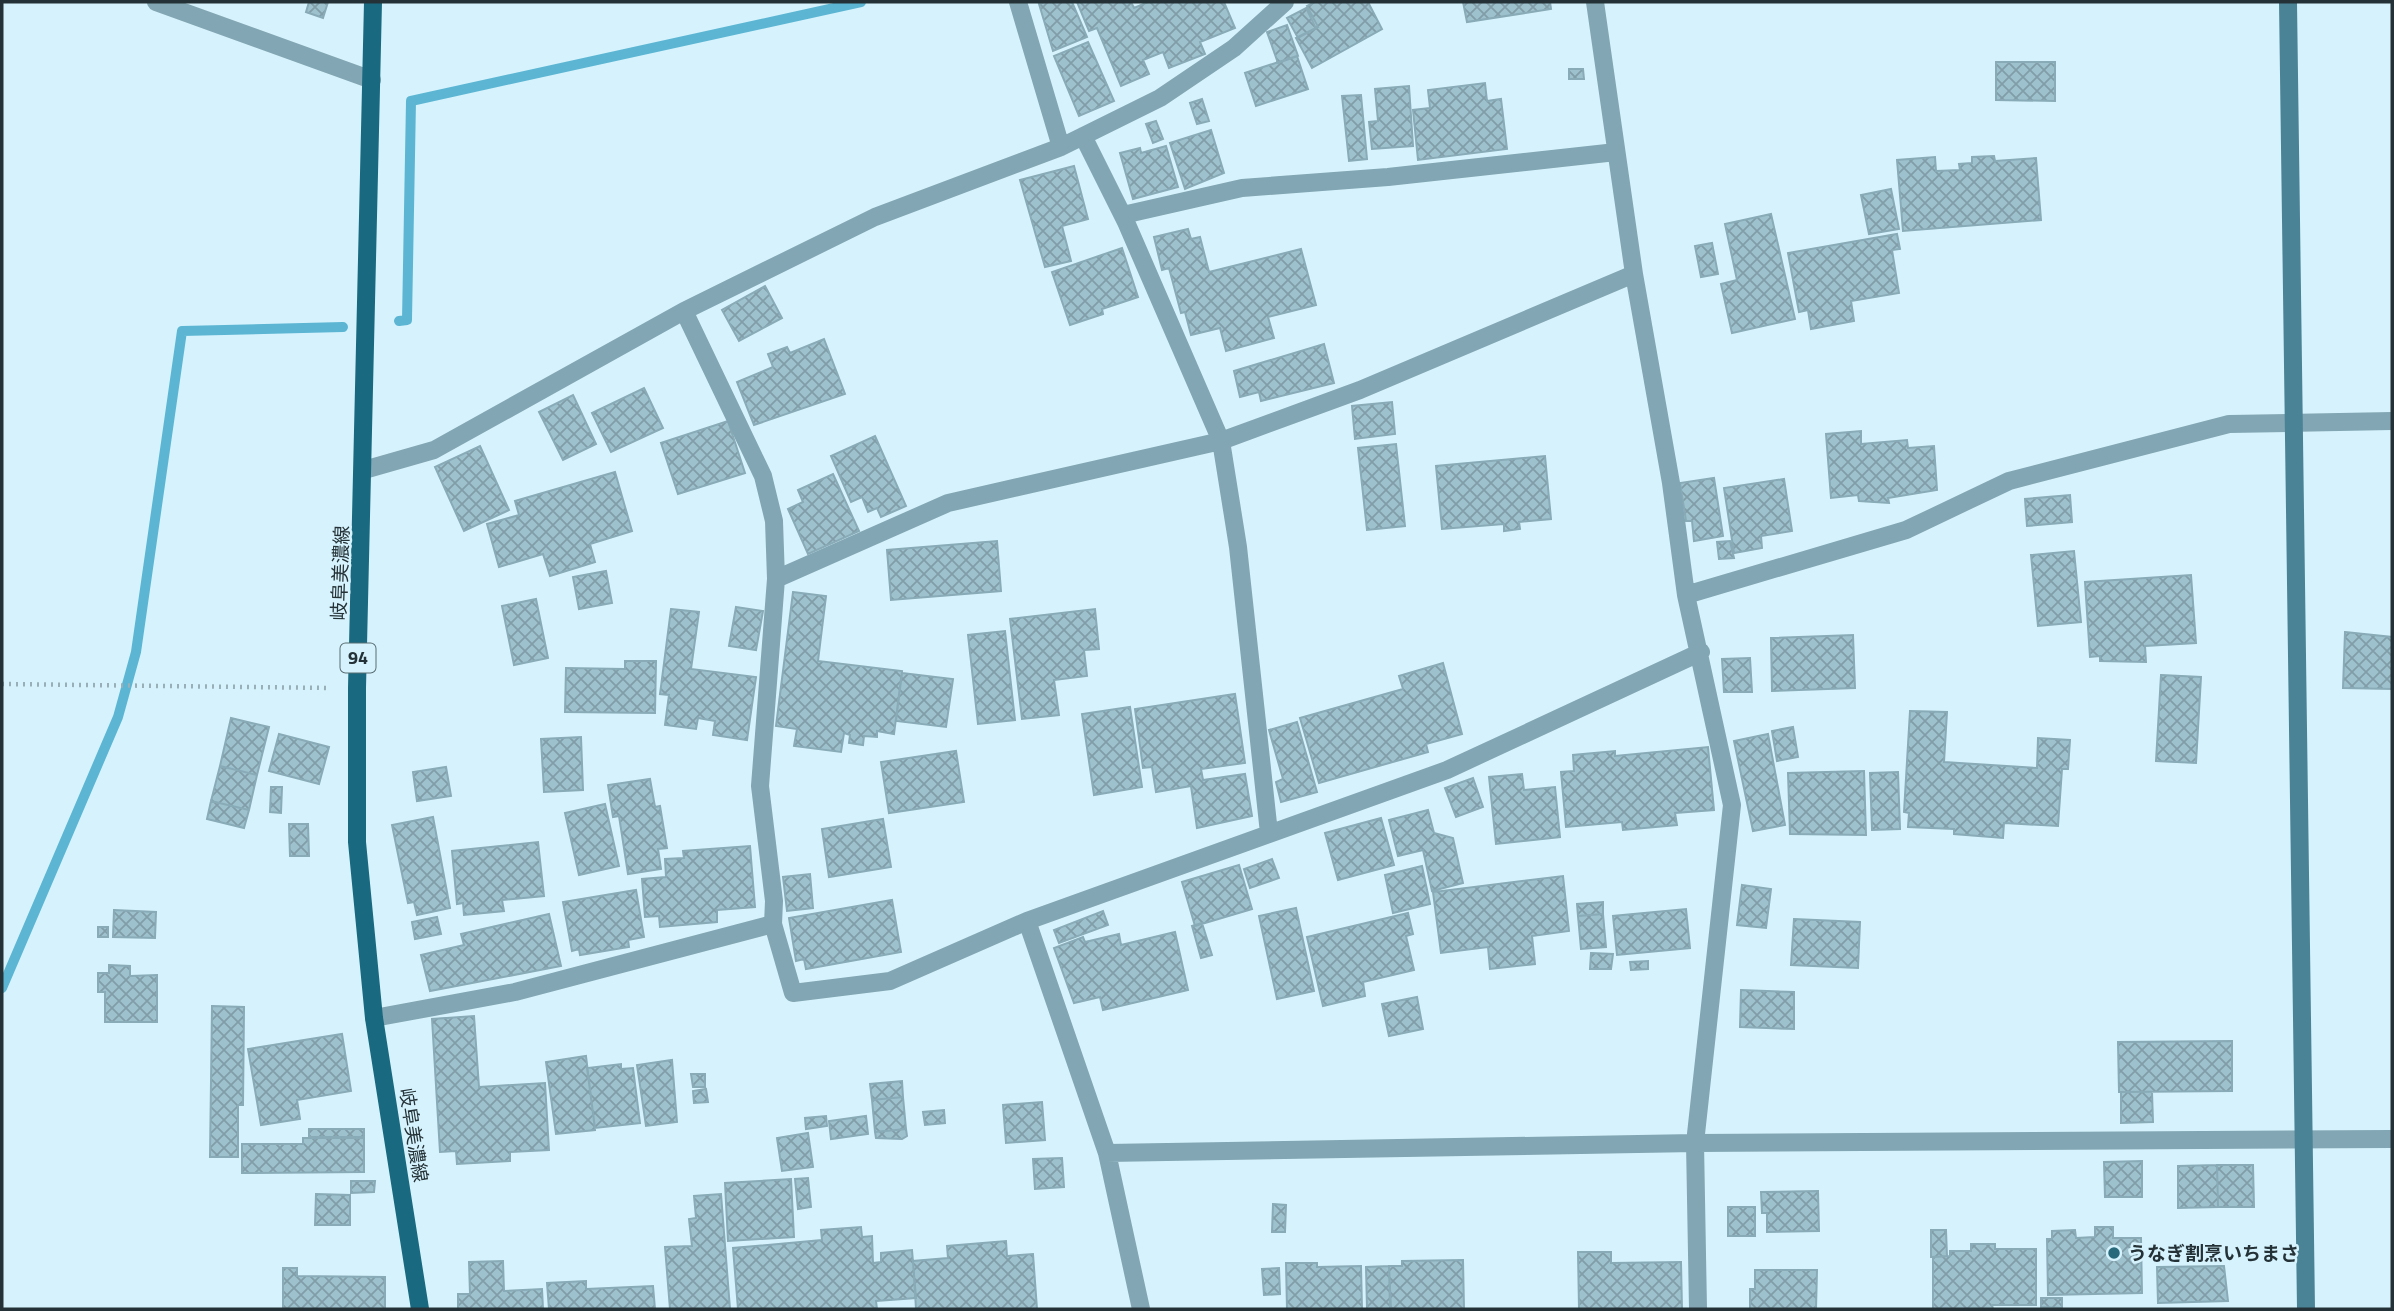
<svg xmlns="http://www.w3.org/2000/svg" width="2394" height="1311" viewBox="0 0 2394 1311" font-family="'Titillium Web','Noto Sans JP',sans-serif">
	<defs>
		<pattern id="building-cross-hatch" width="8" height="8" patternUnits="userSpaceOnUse" patternTransform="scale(1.75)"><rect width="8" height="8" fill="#9ec1ce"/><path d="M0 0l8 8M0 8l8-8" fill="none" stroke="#819da8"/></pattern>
	</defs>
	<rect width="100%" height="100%" fill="#d6f3fd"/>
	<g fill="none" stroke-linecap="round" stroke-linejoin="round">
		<path stroke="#5cb6d3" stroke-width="10" d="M399,321L407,320L411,101L861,2
			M2,988L118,717L136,652L182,331L343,327"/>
	</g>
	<path fill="url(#building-cross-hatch)" stroke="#88abb7" stroke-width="2" d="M309,2H328L323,18L306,12Z
		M1045,2H1072L1087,37L1053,51L1039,4Z
		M1077,2H1131L1134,8L1148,2H1224L1235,28L1200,42L1205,54L1169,68L1163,52L1143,60L1149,74L1121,86L1097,28L1089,31Z
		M1315,2H1368L1382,29L1312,68L1296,38L1318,27L1307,6Z
		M1463,2H1550L1551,9L1467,22Z
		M1306,8L1316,28L1298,38L1287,18Z
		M1287,25L1298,56L1278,63L1267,32Z
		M1088,42L1114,101L1079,116L1054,56Z
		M1297,56L1308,89L1256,106L1245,73Z
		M1996,62H2055V101L1996,100Z
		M1569,69H1583L1584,79H1569Z
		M1485,83L1487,101L1501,99L1507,149L1418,160L1413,110L1430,108L1428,90Z
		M1409,86L1413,146L1372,149L1369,122L1378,121L1375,89Z
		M1361,95L1367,159L1349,161L1342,96Z
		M1202,99L1209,121L1197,124L1190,103Z
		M1156,121L1163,139L1153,143L1146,124Z
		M1211,130L1224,173L1185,189L1170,143Z
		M1166,146L1178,187L1133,199L1120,153L1140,148L1141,153Z
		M1994,156L1995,161L2036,158L2041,220L1903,231L1897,160L1935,157L1936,171L1960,170L1959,164L1972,163V157Z
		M1074,166L1088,219L1062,226L1071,261L1045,267L1020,180Z
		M1891,189L1899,229L1869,234L1861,195Z
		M1771,214L1795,319L1732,333L1721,284L1737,280L1725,224Z
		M1188,229L1191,239L1200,237L1209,272L1301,249L1316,305L1268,317L1274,338L1226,351L1220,328L1191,335L1185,312L1181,313L1169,268L1162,270L1154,237Z
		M1897,234L1900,249L1892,250L1899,293L1851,301L1854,321L1811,329L1808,310L1799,312L1788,253Z
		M1712,243L1718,274L1701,277L1695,246Z
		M1122,248L1138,297L1102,309L1103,314L1070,325L1052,272Z
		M765,286L782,318L739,341L722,310Z
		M824,339L845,394L754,425L737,382L773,367L768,354L787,347L790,353Z
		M1324,344L1334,383L1261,401L1259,392L1240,397L1234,371Z
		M644,388L663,428L611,452L592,413Z
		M573,395L596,444L563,460L539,412Z
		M1392,402L1395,434L1355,439L1352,406Z
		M728,421L745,473L678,494L661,443Z
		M1861,431V444L1907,440L1908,448L1934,446L1937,490L1888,498L1889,503L1859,501L1858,495L1831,498L1826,434Z
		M875,436L906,506L881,517L877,508L868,512L862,497L851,502L831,456Z
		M1396,444L1405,526L1367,530L1358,448Z
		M480,446L509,510L464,531L435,467Z
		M1545,456L1551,519L1519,522L1520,529L1504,531V524L1442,529L1436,466Z
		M615,472L632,531L590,544L595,562L550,576L543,554L499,567L487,524L519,515L515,501Z
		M833,474L859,531L808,554L788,509L803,502L798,490Z
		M1714,478L1723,536L1694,541L1692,521H1686L1680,483Z
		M1784,479L1792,531L1761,536L1762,548L1734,553L1724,488Z
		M2070,495L2072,522L2027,526L2025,499Z
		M997,541L1001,591L891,600L887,550Z
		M1730,541L1734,558L1719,559L1717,542Z
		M2074,551L2081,622L2038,626L2031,555Z
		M606,571L612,603L579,609L573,577Z
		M2191,575L2196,643L2145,646L2146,662L2100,661V656L2090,657L2085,582Z
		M793,592L826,596L818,661L902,671L894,734L877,731V737L864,736L863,745L849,743L850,735L844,733L841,752L794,746L797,729L776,726Z
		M536,599L548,658L514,665L502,606Z
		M736,607L763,611L756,650L729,646Z
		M671,609L699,612L691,669L756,677L747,740L713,735L715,721L698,718L696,729L665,725L669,695L660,694Z
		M1095,609L1099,649L1084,650L1087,676L1054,680L1059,715L1022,719L1010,619Z
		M1005,631L1015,720L978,724L968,635Z
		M2345,632L2392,637V689L2343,688Z
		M1853,635L1855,688L1772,691L1771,638Z
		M1750,658L1752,692H1724L1722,659Z
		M625,661H656L655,713L565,712L566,668L625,669Z
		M1443,663L1462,734L1426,744L1428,752L1319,783L1300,718L1403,689L1399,676Z
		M902,673L953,679L946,727L896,721Z
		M2161,675L2201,677L2196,763L2156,761Z
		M1235,694L1245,763L1201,769L1203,780L1245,774L1252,816L1197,828L1191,786L1156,792L1152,767L1143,768L1135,709Z
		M1130,707L1142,787L1094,795L1082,714Z
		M1910,711L1947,712L1944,762L2037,768L2038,738L2070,740L2068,769H2062L2058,826L2004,823L2003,838L1954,834V829L1908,827L1909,813L1904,812Z
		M231,718L269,727L257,775L220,766Z
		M1297,722L1317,792L1281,802L1276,782L1283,779L1269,730Z
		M1793,727L1798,757L1777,761L1772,731Z
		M279,734L329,747L319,784L269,771Z
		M1768,734L1785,825L1753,831L1734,741Z
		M581,737L583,790L544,792L541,739Z
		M1708,747L1714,810L1675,813L1677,825L1623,830L1622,822L1566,827L1561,772L1574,771L1573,755L1615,751V756Z
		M956,751L964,802L889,813L881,762Z
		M220,766L257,775L249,810L211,801Z
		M446,767L451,796L417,801L413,772Z
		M1864,771L1866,835L1790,834L1788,773Z
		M1898,772L1900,829L1872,830L1870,773Z
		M1522,774L1524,790L1555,787L1560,837L1496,844L1489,777Z
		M1473,778L1483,807L1456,817L1445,788Z
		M650,779L655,807L660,806L667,848L658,849L661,869L628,874L619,816L613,817L608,785Z
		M271,787H282L281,813L270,812Z
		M211,801L249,810L244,828L207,819Z
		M605,804L619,866L579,875L565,813Z
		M1428,810L1434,833L1453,838L1463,883L1432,891L1423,850L1398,856L1389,820Z
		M433,817L450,908L417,915L414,902L408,903L392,825Z
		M1381,818L1394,865L1338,880L1325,833Z
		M883,819L891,867L829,877L822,829Z
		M289,824H308L309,856H290Z
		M538,842L544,896L502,900L504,911L464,915L463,903L457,904L452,851Z
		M750,846L755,907L717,910V922L660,927L659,916L645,917L642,879L666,877L665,859L684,858L683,851Z
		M1272,859L1279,878L1250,888L1244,869Z
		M1239,865L1252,909L1195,926L1182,882Z
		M1422,866L1430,904L1393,913L1385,875Z
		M810,874L813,908L787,911L783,877Z
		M1563,876L1569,931L1532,936L1535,964L1490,969L1488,947L1441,953L1433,892Z
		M1742,885L1771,889L1766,928L1737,925Z
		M636,890L644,937L628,940L629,947L580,955L579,949L572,951L563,902Z
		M892,900L901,952L806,969L804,959L796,961L789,918Z
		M1603,902V914L1578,916L1577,904Z
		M1296,908L1314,991L1277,999L1259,916Z
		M1686,909L1690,948L1617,955L1613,916Z
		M114,910L156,912L155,938L113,937Z
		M1103,911L1108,925L1059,943L1054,930Z
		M1408,913L1413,934L1406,936L1414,970L1363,982L1365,996L1323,1006L1307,937Z
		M549,914L561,966L430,991L421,955L464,945L461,934Z
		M1603,914L1606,947L1581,949L1578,916Z
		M437,917L441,934L415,939L412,922Z
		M1794,919L1860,922L1858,968L1791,965Z
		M1202,923L1212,955L1201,958L1192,926Z
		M98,927H108V937H98Z
		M1175,932L1188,990L1103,1010L1100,997L1074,1003L1054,948L1083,937L1085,942L1119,934L1121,945Z
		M1591,953L1613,954L1611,969H1590Z
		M1648,961V969L1631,970L1630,962Z
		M109,965L130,966V976L157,975V1022H105V992H98V973H109Z
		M1741,990L1794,992V1029L1740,1027Z
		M1417,997L1423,1029L1389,1036L1382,1004Z
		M212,1006L244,1007L243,1105H238V1157H210Z
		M474,1016L479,1087L545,1083L549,1150L510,1152V1161L457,1164L456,1151L440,1152L432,1019Z
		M342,1034L351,1091L297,1100L300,1119L261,1125L248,1049Z
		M2232,1041V1091L2119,1092L2118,1042Z
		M586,1056L595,1130L556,1134L546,1062Z
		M672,1060L677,1122L646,1126L637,1065Z
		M621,1064V1069L633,1068L640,1123L595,1128L587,1068Z
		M691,1074H705V1087H693Z
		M902,1081L903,1097L872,1100L870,1084Z
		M706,1089L708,1102L694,1103L693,1091Z
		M2121,1092H2152L2153,1122L2121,1123Z
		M903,1097L906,1129L875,1132L872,1100Z
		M1042,1102L1045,1140L1006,1143L1003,1105Z
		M944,1110L945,1123L925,1125L923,1112Z
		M826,1116L827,1126L806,1129L805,1118Z
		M866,1116L868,1134L831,1139L829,1121Z
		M309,1129H364V1137H309Z
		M906,1129L907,1136L902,1139L876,1138L875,1132Z
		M808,1133L813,1167L782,1171L777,1138Z
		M303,1138H364V1172L242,1173V1144H303Z
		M1062,1158L1064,1187L1035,1189L1033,1159Z
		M2142,1161V1197H2105L2104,1162Z
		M2217,1165H2253L2254,1207H2218Z
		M2217,1165L2218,1207L2178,1208V1166Z
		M808,1178L811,1207L798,1209L795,1179Z
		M791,1179L794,1237L728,1241L725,1183Z
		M351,1181H375L374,1192L351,1193Z
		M1818,1191L1819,1231L1767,1232V1213H1762L1761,1192Z
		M316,1194L350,1195V1225H315Z
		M721,1194L730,1309H670L665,1247L692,1246L689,1219L696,1218L694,1196Z
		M1273,1204L1286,1205L1285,1232H1272Z
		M1728,1207H1755V1236H1728Z
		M861,1227L862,1237L872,1236L873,1263L881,1262V1253L912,1250L916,1298L876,1301L877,1309H738L733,1248L822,1240L821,1230Z
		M2095,1227H2113V1238H2141L2142,1293L2048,1295L2047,1239H2052V1231L2075,1230L2076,1238L2095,1237Z
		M1931,1230H1946L1947,1256L1931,1257Z
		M1006,1241L1007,1256L1033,1254L1037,1309H916L913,1261L948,1258L947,1246Z
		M1971,1244H1995V1249H2036V1305H1992L1993,1309H1933V1257L1950,1256V1251H1971Z
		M1578,1252H1611V1263L1681,1262L1682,1309H1579Z
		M1463,1260L1464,1309H1391L1389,1266H1402V1261Z
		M503,1261L504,1291L542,1289L543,1309H458V1294H470L469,1262Z
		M1286,1263H1317V1267L1361,1266L1362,1309H1287Z
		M1389,1266L1390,1309H1367L1366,1267Z
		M2224,1266L2228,1301L2158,1303L2157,1267Z
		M283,1268H297V1276L385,1277V1309H283Z
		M1279,1268L1280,1294L1264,1295L1262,1269Z
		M1755,1270H1817L1816,1309H1750V1289H1755Z
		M586,1281V1289L653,1286L655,1309H549L547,1283Z
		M2041,1298H2062V1308L2041,1307Z"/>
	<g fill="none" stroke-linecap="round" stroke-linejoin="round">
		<path stroke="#98afb8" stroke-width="4.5" stroke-dasharray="2 5" stroke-linecap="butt" d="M2,684L330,688"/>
		<path stroke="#82a6b3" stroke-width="18" d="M156,2L372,80
			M1018,2L1061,147
			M1595,2L1634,274L1671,483L1686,595L1732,805L1695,1143L1698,1309
			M1083,136L1126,222L1221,441L1238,547L1269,833
			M1123,215L1242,188L1388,177L1616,152
			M684,311L763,476L774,521L776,579L760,786L774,901L773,924
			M364,470L434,450L684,311L875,217L1061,147L1160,98L1234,48L1285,2
			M776,579L948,503L1221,441L1360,390L1634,274
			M1686,595L1906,530L2009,481L2229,424L2392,421
			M1027,921L1107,1153L1141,1309
			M374,1018L515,992L773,924L793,993L890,981L1027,921L1447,770L1701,652
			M1107,1153L1695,1143L2392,1139"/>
		<path stroke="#4b8396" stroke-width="18" d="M2288,2L2306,1309"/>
		<path stroke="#196a80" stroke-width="18" d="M373,2L357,688V842L374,1018L420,1309"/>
	</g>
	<circle fill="#28697c" stroke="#d6f3fd" stroke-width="2.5" cx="2114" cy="1253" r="7"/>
	<g text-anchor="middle" stroke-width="5" stroke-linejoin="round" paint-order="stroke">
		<rect fill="#d6f3fd" stroke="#596c72" stroke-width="2" x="340.5" y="643.5" width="35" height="29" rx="5"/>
		<g font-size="18" font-weight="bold" fill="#243237">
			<text x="358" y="664">94</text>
		</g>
		<g font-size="19" fill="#243237" stroke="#d6f3fd">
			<text transform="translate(340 573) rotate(-88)" y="7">岐阜美濃線</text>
			<text transform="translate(414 1135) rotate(81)" y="7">岐阜美濃線</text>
		</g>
		<g font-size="19" font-weight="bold" fill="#243237" stroke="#d6f3fd" text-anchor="start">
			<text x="2128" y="1260">うなぎ割烹いちまさ</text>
		</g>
	</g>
	<rect width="2394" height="1311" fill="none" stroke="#243237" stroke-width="7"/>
</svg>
